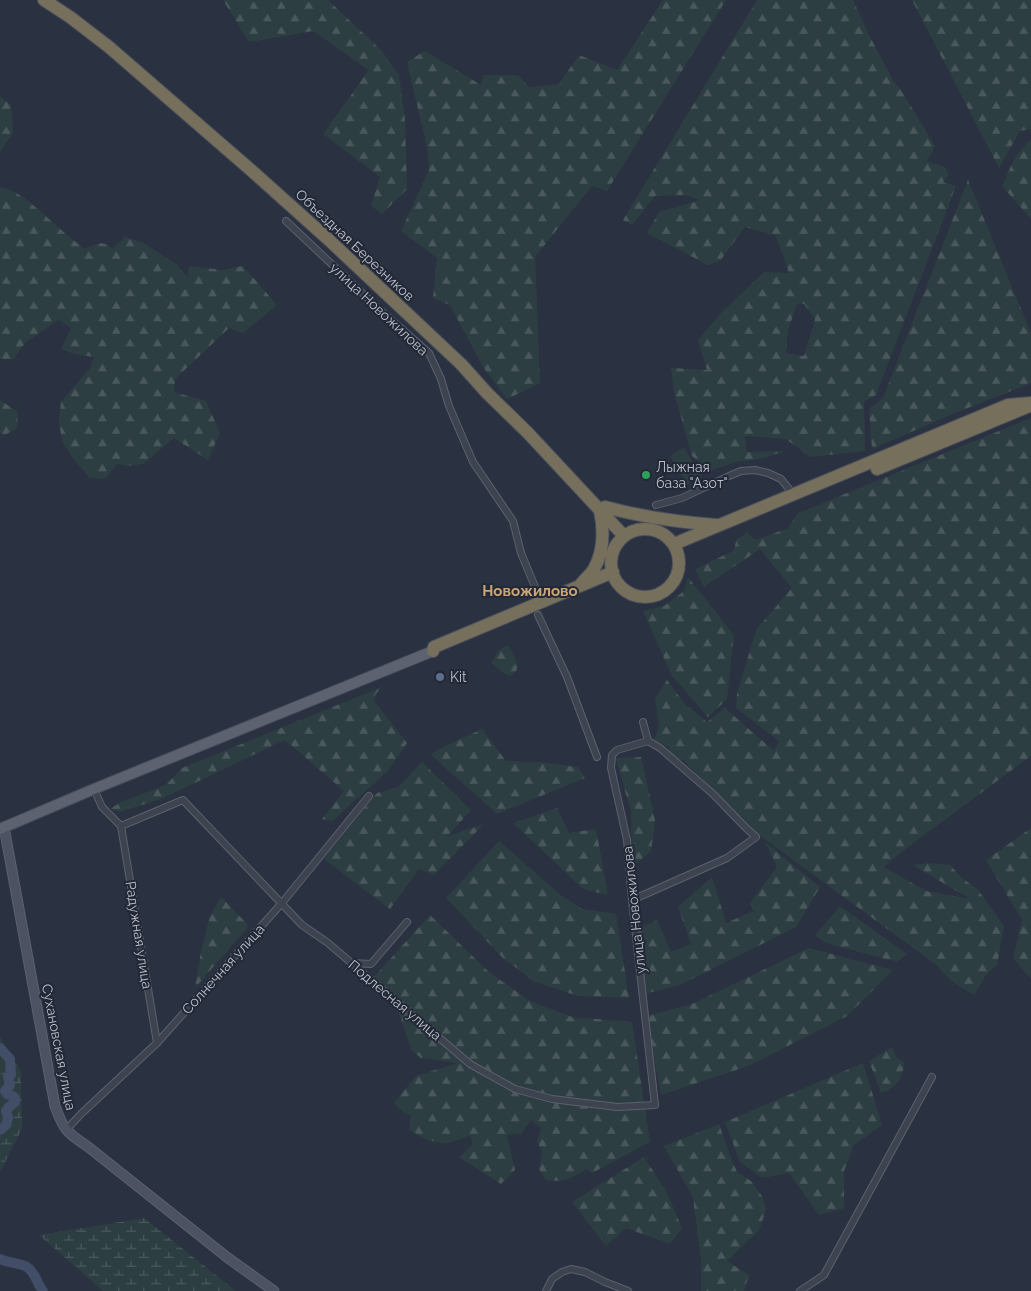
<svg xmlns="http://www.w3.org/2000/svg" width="1031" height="1291" viewBox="0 0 1031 1291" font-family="Raleway,sans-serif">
	<defs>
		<pattern id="forest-firs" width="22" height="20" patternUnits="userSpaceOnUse" patternTransform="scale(1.25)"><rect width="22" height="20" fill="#2d3e42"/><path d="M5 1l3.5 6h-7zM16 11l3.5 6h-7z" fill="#4a585c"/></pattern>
		<pattern id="wetland-marsh" width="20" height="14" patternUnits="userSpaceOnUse" patternTransform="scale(1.25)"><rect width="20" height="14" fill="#2d3e42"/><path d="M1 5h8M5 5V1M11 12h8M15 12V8" fill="none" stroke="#4a585c"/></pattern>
	</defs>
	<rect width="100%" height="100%" fill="#2a3140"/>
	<path fill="url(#forest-firs)" fill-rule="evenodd" d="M223,0H328L382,51L399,75L405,120L407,189L382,214L371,206L380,177L323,134L369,70L313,31L249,42Z
		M663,0H726L607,191L592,186L535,257L540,383L507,399L483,367L450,305L433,298L437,258L401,231L429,170L428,151L407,62L425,51L481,85L484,75H518L529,87L559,84L579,55L617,70Z
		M757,0H853L869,35L894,82L901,90L935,146L927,161L945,167L949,175L943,182L956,186L876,395L864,401L865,451L810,457L786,439L745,436L747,452L786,451L760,459L735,462L710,471L692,456L674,392L671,368L707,370L698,340L720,314L764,272L789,273L776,236L745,227L720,261L708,265L647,233L659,212L700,200L685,195L655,196L632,225L623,220ZM797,304H804L815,319L804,356L786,353L788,330Z
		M912,0H1031V129L1020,131L999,168Z
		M0,96L11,105L13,133L0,152Z
		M1031,140V219L1002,186L1015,157L1029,141Z
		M968,180L1031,333V383L955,413L872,449L869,409L883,398Z
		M0,187C21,189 50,221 66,234C72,239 78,244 85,249C95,244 103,239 112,249L125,237L142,242L176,264L188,278L189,266L223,270L243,266L277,305L243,333L229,328L175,379L174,392L206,401L220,433L208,460L174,438L143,464L127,466L117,464L105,479L90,478L74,460L62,441L59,423L61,402L90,368L94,357L74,354L61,349L71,328L58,320L25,343L14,359H0Z
		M0,400L18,412L17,428L5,435L0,433Z
		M1031,418V756L908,847L884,867L926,891L970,899L913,865L928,863L950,865L960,876L978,890L1004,926L997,965L986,975L974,995L954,983L935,964L743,823L733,809L683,760L669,757V747L654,740L659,727L655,699L667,680L684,703L707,722L725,708L774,751L779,741L736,708L737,694L756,630L792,588L760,549L704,587L695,569L733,551L737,539L747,533L756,540L788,528L798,513Z
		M688,577L734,635L727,699L708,717L672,676L643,611L664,606L684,591Z
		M506,646L510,647L518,666L516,671L510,676L505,674L491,663L498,651Z
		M382,687L375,695L374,701L407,743L388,771L332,821L322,819L344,791L285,740L161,799L120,812L110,809L121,802L166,785L182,768Z
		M482,729L506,761L538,762L578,767L585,778L497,814L431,755L437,750Z
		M641,757L655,820L651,851L632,867L631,812L616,758Z
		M422,762L471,810L448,836L484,824L434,875L419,869L390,909L324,859L377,793L398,787Z
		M557,808L569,833L596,829L608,895L583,889L513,823Z
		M1031,828V979L1013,958L1022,920L986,860Z
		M499,841L562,896L582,909L616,914L629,998L578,996L535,982L503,958L446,898Z
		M765,842L820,887L796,927L680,985L644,994L633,931L657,920L671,952L691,944L678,907L712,877L726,923L754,911L750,903L777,867Z
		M221,897L249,926L195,988L201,951L210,916Z
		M840,906L907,954L897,962L826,943L815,935Z
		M430,915L490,973L530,1001L572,1017L632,1022L650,1142L592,1173L587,1169C571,1178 565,1183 546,1180L539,1169L542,1152L537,1141L541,1129L531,1120L521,1134L507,1135L515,1170L501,1184L459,1157L473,1144L470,1136L445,1144L428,1140L409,1130L411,1116L403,1112L394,1103L416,1076L457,1063L421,1058L412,1051L399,1014L382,994L373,978Z
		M809,948L893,970L847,1016L748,1066L661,1095L647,1016L692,1004Z
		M892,1047L896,1057L905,1063C901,1079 897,1088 881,1093L869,1061Z
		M863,1063L882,1125L854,1145L844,1171V1208L819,1215L789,1173L762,1178L740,1162L725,1122Z
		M719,1124L731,1158L737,1172L751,1181L762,1196L766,1210L759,1230L727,1261L749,1275L744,1291H701V1261L693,1197L664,1146Z
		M644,1157L665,1189L682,1228L670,1244L626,1228L606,1246L572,1202Z"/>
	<path fill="url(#wetland-marsh)" d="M0,1037L21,1072L22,1129L0,1172Z
		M144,1218L236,1291H103L39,1235Z"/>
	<path fill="#2d3e42" d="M684,447L701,476L687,485L670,456Z"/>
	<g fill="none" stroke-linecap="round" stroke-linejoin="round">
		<path stroke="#424d67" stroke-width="10" d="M0,1048L10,1059L11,1075L8,1077L10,1085L5,1091L7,1094L10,1095L14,1097L15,1102L8,1108L6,1111L8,1118L6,1125L0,1130
			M0,1259C8,1263 21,1263 27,1267C36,1273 37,1284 43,1291"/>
		<defs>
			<path id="street" d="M286,221L378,308L429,353L441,379L449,406L473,462L513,521L521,553L540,599
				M656,505L682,498L729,476L741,471L755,470L768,473L781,479L793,494
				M538,615L567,677L597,757
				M643,722L648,741
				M94,789L102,807L121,826
				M121,826L183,800L302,925L328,943L470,1064L515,1089L552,1099L617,1107L655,1105L632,900L627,840L611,768L612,755L617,750L648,741
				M121,826L157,1043
				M632,900L727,858L756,837L746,828L713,794L660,748L648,741
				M351,963L371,964L407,922
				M66,1130L82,1113L157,1043L282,903L369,796
				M546,1291L552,1279L562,1272L571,1269L585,1272L605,1282L628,1291
				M800,1291L824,1275L932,1077"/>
			<path id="secondary" d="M4,827L55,1106C63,1129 67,1133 87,1146L228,1258L274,1291"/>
			<path id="primary" d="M0,829L94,789L433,651"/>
			<path id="highway" d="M44,0L70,17L109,47L252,171L329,240L461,364L487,393L528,433L624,536
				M877,469L1027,407
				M605,507C642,517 678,522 716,525
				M611 563a34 34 0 1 1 68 0a34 34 0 1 1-68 0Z
				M674,544L1008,405L1031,403
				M581,584C585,579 591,574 594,569C604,551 604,530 600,511
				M433,651L434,647L613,572"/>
		</defs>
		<use href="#street" stroke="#5c616e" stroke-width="8"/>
		<use href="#secondary" stroke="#5c616e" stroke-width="11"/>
		<use href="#primary" stroke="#484c5a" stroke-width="12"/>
		<use href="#highway" stroke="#494e5b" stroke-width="14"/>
		<use href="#street" stroke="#3e4350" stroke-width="6"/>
		<use href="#secondary" stroke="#4d5263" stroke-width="9"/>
		<use href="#primary" stroke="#5c6270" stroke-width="10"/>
		<use href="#highway" stroke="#756f5c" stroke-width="12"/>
	</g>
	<circle fill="#2e9e5b" stroke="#232836" stroke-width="2" cx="646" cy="475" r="5"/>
	<circle fill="#5c6f8a" stroke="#232836" stroke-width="2" cx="440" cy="677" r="5"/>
	<g text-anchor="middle" stroke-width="4" stroke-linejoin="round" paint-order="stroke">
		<g font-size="14" fill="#bbbfca" stroke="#232836">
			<text transform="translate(355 245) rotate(43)" y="5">Объездная Березников</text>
			<text transform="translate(379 309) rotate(43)" y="5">улица Новожилова</text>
			<text transform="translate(634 910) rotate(-96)" y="5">улица Новожилова</text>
			<text transform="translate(139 935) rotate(81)" y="5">Радужная улица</text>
			<text transform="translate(223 969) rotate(-48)" y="5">Солнечная улица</text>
			<text transform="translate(395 1000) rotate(40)" y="5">Подлесная улица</text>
			<text transform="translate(59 1047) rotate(79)" y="5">Сухановская улица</text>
		</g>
		<g font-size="14" fill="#bbbfca" stroke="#232836" text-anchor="start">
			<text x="656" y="472">Лыжная<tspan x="656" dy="16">база "Азот"</tspan></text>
			<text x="450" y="682">Kit</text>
		</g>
		<g font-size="15" font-weight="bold" fill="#cba575" stroke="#232836">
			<text x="530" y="596">Новожилово</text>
		</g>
	</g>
</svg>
